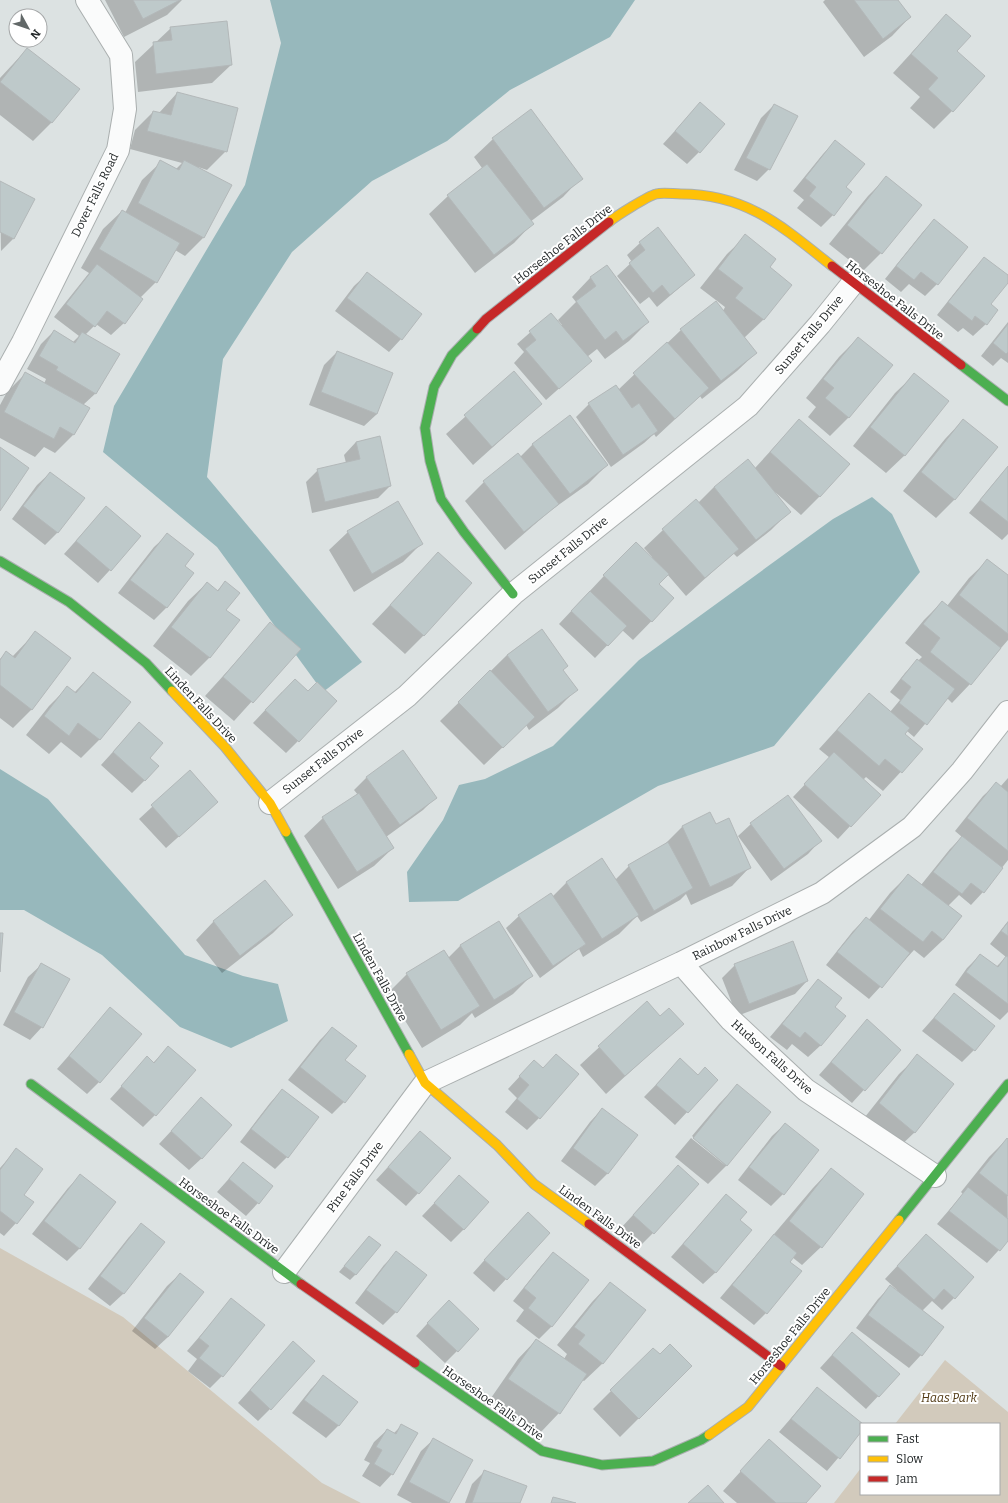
<svg xmlns="http://www.w3.org/2000/svg" width="1008" height="1503" viewBox="0 0 1008 1503" font-family="Bitter,serif">
	<rect width="100%" height="100%" fill="#dce2e2"/>
	<path fill="#d2cabc" d="M0,1248L123,1317L322,1483L361,1503H0Z
		M945,1360L1008,1412V1503H834L861,1468V1494H999V1424H895Z"/>
	<path fill="#97b8bc" d="M270,0H635L610,37L510,90L447,141L372,181L292,252L223,359L207,477L362,662L323,692L217,547L103,452L114,406L245,185L281,43Z
		M872,497L892,514L920,572L774,746L658,786L458,901L409,902L407,872L443,820L459,785L485,779L553,746L639,660L833,519Z
		M0,769L48,799L185,955L243,976L278,984L288,1021L231,1048L180,1027L102,955L24,910H0Z"/>
	<path fill="#0003" d="M105,0H182L167,15L124,37Z
		M825,0H897L910,17L892,36L864,57L823,2Z
		M946,15L955,51L952,111L934,129L910,108L920,97L893,73Z
		M171,28L231,65L212,83L138,92L135,62Z
		M27,49L52,122L33,141L0,115V78Z
		M177,93L226,151L207,170L198,167L204,237L185,256L175,250L156,282L140,298L124,323L111,335L96,324L85,335L96,393L83,405L74,434L55,453L44,447L35,457L0,438V405L7,392L25,374L44,384L46,379L27,369L41,344L54,331L73,342L79,336L54,317L89,273L81,268L103,229L122,211L125,213L142,180L161,162L176,169L182,163L130,149L135,130L153,112L159,113Z
		M700,103L699,152L687,164L663,144Z
		M774,105L769,169L757,181L734,170L761,118Z
		M493,139L581,178L563,197L530,222L532,224L514,243L475,273L429,214L448,196L482,168L474,157Z
		M835,142L845,187L833,215L821,227L797,208L804,200L793,191L823,154Z
		M887,177L881,253L863,271L829,244L868,196Z
		M0,182L33,199L13,239L1,251Z
		M934,220L937,284L925,296L909,284L901,292L885,279L922,233Z
		M746,236L768,267L791,285L763,320L744,338L756,353L737,371L702,399L700,396L656,437L654,434L644,443L611,467L576,417L589,404L615,386L618,390L681,330L723,311L725,307L700,288L727,254Z
		M640,243L694,275L657,307L649,297L640,304L617,276L632,262L627,255Z
		M985,258L1008,277V281L989,305L986,324L973,336L963,328L958,332L937,315L972,271Z
		M607,266L648,322L629,341L605,359L597,349L587,357L590,361L546,400L514,363L524,352L517,344L551,314L560,326L562,325L558,320L576,302L572,297L590,278Z
		M367,274L401,339L389,352L335,311L354,286Z
		M1008,322V363L1001,358L993,366L981,356Z
		M858,338L849,417L830,436L808,417L816,407L806,398L839,357Z
		M337,352L377,414L364,426L309,405L324,365Z
		M514,373L541,404L473,465L446,434Z
		M914,375L905,455L886,473L853,446L895,393Z
		M799,420L820,496L801,515L775,492L789,512L771,530L737,557L733,553L686,596L667,574L658,584L673,599L633,640L622,630L595,658L559,624L617,562L651,559L652,557L644,548L663,530L696,501L698,503L714,487L755,468Z
		M963,420L955,499L936,518L903,491L945,439Z
		M379,437L390,486L378,498L312,513L306,482L318,470L346,463L344,455L356,442Z
		M533,444L607,465L588,484L550,511L505,550L465,501L484,482L517,454L520,457Z
		M1008,466V534L1002,540L969,513Z
		M50,473L83,498L57,533L45,545L12,519L37,485Z
		M106,507L140,537L98,583L64,554Z
		M348,532L421,544L403,562L354,592L329,550Z
		M167,535L183,566L193,573L166,608L154,620L118,593L154,547Z
		M438,554L424,635L405,654L372,624Z
		M988,560L1008,576V640L970,684L952,703L947,698L914,737L907,731L904,734L922,749L883,791L866,777L863,780L879,795L838,839L793,797L830,758L819,749L869,694L890,712L900,700L890,692L905,673L922,657L905,643L924,620L942,602L947,606L969,578Z
		M225,582V610L239,620L209,658L191,676L153,646L188,601L207,583L217,591Z
		M270,624L299,649L234,721L205,696Z
		M541,630L562,670L576,690L558,708L529,730L526,725L484,765L440,721L507,655Z
		M36,632L32,709L13,728L0,718V659L7,652L12,657Z
		M93,673L129,702L99,740L81,758L61,742L49,754L26,735L49,706L67,688L74,693Z
		M282,692L298,741L286,753L253,723Z
		M139,723L148,758L145,780L132,793L101,765Z
		M402,752L435,798L423,810L386,837L393,848L374,866L338,889L304,836L323,818L358,795L354,790L366,778Z
		M190,772L204,814L166,848L139,819Z
		M1008,778V860L983,892L971,905L959,895L948,906L961,917L943,940L924,958L914,950L869,999L826,965L853,931L866,918L868,921L890,893L908,875L921,885L950,849L962,837L955,831L983,796L996,784L1000,787Z
		M710,813L715,825L750,867L732,886L691,905L686,894L680,900L641,922L637,916L619,934L583,957L579,949L540,978L506,928L519,916L552,897L566,883L602,859L615,880L629,866L664,845L682,827Z
		M751,824L820,841L808,854L771,881L738,836Z
		M291,915L273,933L222,973L196,940L214,921Z
		M1008,921V1012L1000,1020L955,985L967,968L980,955L996,967L1006,957L990,944Z
		M499,922L531,976L513,994L475,1018L472,1013L460,1025L422,1048L388,993L407,974L444,951L448,958L460,946Z
		M41,965L42,1027L30,1040L3,1025L28,977Z
		M735,965L807,981L795,994L737,1016L722,978Z
		M818,980L833,1008L821,1045L808,1057L792,1044L787,1050L770,1037Z
		M954,995L974,1050L962,1062L922,1031Z
		M647,1003L660,1017L682,1024L606,1094L580,1065Z
		M110,1009L99,1082L87,1094L57,1069Z
		M867,1021L900,1050L852,1103L819,1075Z
		M332,1028L344,1061V1102L332,1114L288,1080L320,1040Z
		M168,1048L155,1115L143,1127L110,1099L147,1058L153,1063Z
		M918,1056L915,1132L896,1150L861,1122L899,1074Z
		M680,1060L698,1076L717,1080L675,1125L644,1097Z
		M534,1061L539,1118L527,1130L505,1112L517,1098L508,1089Z
		M737,1085L770,1113L726,1166L692,1136L719,1104Z
		M282,1090L287,1157L275,1169L240,1142L270,1103Z
		M201,1099L202,1158L189,1170L159,1144Z
		M602,1109L637,1135L607,1174L595,1186L561,1161L590,1122Z
		M785,1124L783,1194L771,1206L738,1180L772,1136Z
		M420,1132L450,1159L406,1206L376,1180Z
		M691,1138L726,1166L708,1184L675,1157Z
		M1007,1139L1008,1240L987,1263L937,1224L963,1194L961,1192L989,1157Z
		M16,1150L22,1195L16,1223L4,1236L0,1233V1168Z
		M243,1163L258,1203L246,1216L217,1192Z
		M678,1166L653,1233L641,1245L621,1228Z
		M831,1169L821,1247L802,1265L792,1257L789,1262L766,1313L754,1325L720,1298L813,1188Z
		M80,1176L115,1203L79,1249L67,1261L32,1234L68,1188Z
		M459,1177L464,1229L451,1242L422,1216Z
		M726,1195L739,1220L716,1272L703,1284L671,1257Z
		M141,1225L163,1242L123,1294L110,1306L88,1289L129,1237Z
		M515,1226L549,1233L494,1292L473,1273Z
		M369,1237L356,1274L350,1280L339,1272Z
		M914,1248L954,1298L942,1310L932,1301L922,1311L921,1355L909,1368L856,1328L878,1299L890,1287L896,1292L897,1290L885,1279Z
		M397,1253L425,1275L396,1312L383,1325L355,1303L384,1265Z
		M553,1253L552,1326L539,1339L516,1321L524,1310L513,1301L541,1266Z
		M180,1274L168,1337L155,1349L132,1331L167,1286Z
		M610,1283L603,1363L584,1381L582,1380L559,1413L541,1432L491,1398L518,1359L536,1340L564,1359L567,1354L557,1345L592,1302Z
		M232,1299L222,1376L210,1388L188,1371L197,1359L187,1351Z
		M436,1314L457,1351L445,1363L416,1336Z
		M840,1346L899,1374L866,1409L820,1368Z
		M653,1349L660,1356L691,1366L620,1437L593,1409Z
		M281,1355L270,1409L258,1421L238,1403Z
		M323,1377L356,1402L338,1426L326,1438L292,1413L311,1389Z
		M817,1388L861,1424V1431L827,1471L779,1432Z
		M402,1425L392,1474L380,1487L362,1476L370,1463L364,1460L374,1442L387,1430L393,1434Z
		M434,1439L471,1460L448,1503H412L397,1495L421,1451Z
		M769,1440L805,1503H737L723,1491Z
		M485,1471L519,1503H465L472,1484Z"/>
	<path fill="#bec9ca" stroke="#b3b8b9" d="M133,0H180L143,19Z
		M854,0H898L911,17L883,39Z
		M946,14L971,36L957,51L985,76L953,112L928,89L938,78L911,54Z
		M227,21L232,65L156,74L153,42L172,40L170,27Z
		M27,48L80,89L52,123L0,82Z
		M177,92L238,108L227,152L147,131L153,111L171,115Z
		M700,102L725,124L700,153L675,131Z
		M774,104L798,116L770,170L746,158Z
		M531,109L583,179L544,208L492,138Z
		M835,140L865,164L846,187L852,192L834,216L809,196L816,187L805,178Z
		M160,160L179,170L184,160L232,185L204,238L138,203Z
		M487,164L534,224L494,255L447,195Z
		M886,176L922,205L882,254L847,225Z
		M0,181L35,199L14,239L0,232Z
		M122,210L180,243L157,283L99,249Z
		M934,219L968,247L938,285L921,272L914,280L896,266Z
		M658,227L695,275L670,295L662,285L653,293L629,263L645,250L639,242Z
		M745,234L776,259L770,267L792,285L764,320L735,298L743,288L718,269Z
		M984,257L1008,275V283L991,304L998,310L987,325L975,316L972,321L948,302Z
		M97,264L143,299L125,324L107,311L95,327L66,304Z
		M607,265L649,322L623,341L616,331L605,340L576,301L596,286L590,277Z
		M367,272L422,314L402,340L347,298Z
		M716,301L757,353L721,381L680,329Z
		M551,313L592,361L559,389L525,349L536,340L529,331Z
		M1008,324V352L1006,354L993,343Z
		M54,330L75,343L82,332L120,354L96,394L56,370L58,367L39,356Z
		M858,337L893,365L849,418L825,398L834,388L823,379Z
		M667,342L709,388L675,419L633,373Z
		M337,351L393,373L377,414L321,392Z
		M514,371L542,404L492,447L464,415Z
		M25,372L90,408L74,435L60,427L54,439L4,412Z
		M914,373L949,401L905,456L870,427Z
		M616,385L632,408L639,403L658,431L623,455L588,403Z
		M570,415L608,465L570,494L532,444Z
		M799,419L850,464L820,497L770,452Z
		M963,419L998,447L955,500L921,472Z
		M380,436L391,486L325,502L317,469L360,459L356,442Z
		M0,447L29,468L0,511Z
		M518,453L559,504L524,532L483,481Z
		M748,459L791,512L756,540L714,487Z
		M1008,466V522L980,500Z
		M50,472L85,498L58,533L23,506Z
		M696,499L739,549L705,578L662,529Z
		M398,501L423,544L372,574L347,531Z
		M106,506L141,536L111,571L76,541Z
		M167,533L194,554L185,566L194,573L167,608L130,580Z
		M636,542L669,574L659,584L674,598L652,622L603,575Z
		M438,552L472,583L424,636L390,605Z
		M987,559L1008,575V634L959,595Z
		M225,581L240,593L226,610L240,620L210,658L171,627L207,582L218,591Z
		M590,591L627,626L608,646L571,611Z
		M942,601L1001,648L971,685L930,652L940,638L923,624Z
		M270,622L301,649L253,703L223,677Z
		M542,629L568,666L563,670L578,690L548,712L507,655Z
		M35,631L71,658L32,710L0,685V660L6,651L15,658Z
		M917,659L955,689L927,725L899,703L911,687L901,679Z
		M490,670L535,717L503,748L458,702Z
		M93,672L131,702L100,740L78,723L69,736L44,716L67,686L76,693Z
		M295,679L308,691L317,682L337,701L299,742L265,710Z
		M869,693L910,728L905,734L923,749L902,773L885,759L879,766L837,730Z
		M139,722L163,743L150,758L159,766L145,781L113,752Z
		M403,750L437,798L400,825L366,777Z
		M834,752L881,795L851,827L804,784Z
		M190,770L218,802L179,837L151,805Z
		M996,782L1008,792V851L967,818Z
		M359,793L394,848L357,872L322,817Z
		M788,795L822,841L784,869L750,823Z
		M710,812L716,824L729,818L751,868L710,887L682,826Z
		M962,836L1003,868L984,893L971,883L962,894L933,872Z
		M668,842L693,888L654,911L628,865Z
		M602,858L639,915L602,939L566,882Z
		M908,874L962,916L943,940L932,931L923,942L880,909Z
		M265,880L293,915L240,956L213,921Z
		M551,893L586,944L553,966L518,915Z
		M866,917L910,953L882,988L837,952Z
		M499,921L533,976L494,1000L460,945Z
		M1008,922V936L1001,931Z
		M0,933H3L0,972Z
		M793,941L808,981L749,1004L734,964Z
		M444,950L480,1006L441,1030L406,973Z
		M980,954L998,967L1006,956L1008,957V1004L966,972Z
		M41,963L70,979L43,1028L14,1012Z
		M818,979L842,998L835,1007L846,1016L821,1046L805,1032L800,1038L782,1024Z
		M954,993L995,1026L975,1051L934,1018Z
		M647,1001L660,1016L669,1008L684,1024L625,1076L598,1046Z
		M110,1007L142,1034L100,1083L69,1056Z
		M867,1019L901,1050L865,1091L831,1062Z
		M332,1027L357,1046L345,1060L366,1076L345,1103L300,1067Z
		M168,1046L196,1070L156,1116L121,1086L147,1056L154,1063Z
		M556,1054L579,1074L540,1119L517,1099L529,1085L519,1076L534,1060L543,1068Z
		M917,1054L954,1084L915,1133L879,1103Z
		M680,1058L698,1075L705,1067L718,1080L688,1113L656,1085Z
		M737,1084L771,1112L727,1166L693,1138Z
		M282,1089L319,1117L288,1158L251,1129Z
		M201,1097L232,1125L202,1159L171,1131Z
		M602,1108L638,1135L608,1174L573,1148Z
		M785,1123L819,1150L784,1195L749,1167Z
		M420,1131L451,1158L419,1194L388,1167Z
		M1007,1138L1008,1139V1196L979,1173Z
		M16,1148L43,1169L24,1195L34,1202L17,1224L0,1211V1170Z
		M243,1162L273,1186L259,1204L229,1179Z
		M678,1165L699,1184L654,1234L633,1215Z
		M831,1168L864,1194L822,1248L789,1221Z
		M80,1174L116,1202L80,1249L44,1221Z
		M459,1175L489,1202L464,1230L434,1203Z
		M968,1187L1008,1219V1241L1000,1251L949,1211Z
		M726,1194L747,1212L740,1220L752,1230L716,1273L683,1244Z
		M528,1212L550,1233L507,1280L484,1260Z
		M141,1223L165,1242L124,1294L100,1276Z
		M774,1234L797,1253L790,1262L802,1271L767,1314L732,1285Z
		M926,1234L974,1277L955,1299L944,1289L934,1300L897,1266Z
		M369,1236L381,1245L356,1275L344,1266Z
		M396,1251L427,1275L397,1313L366,1290Z
		M553,1252L589,1280L552,1327L528,1308L536,1298L524,1288Z
		M180,1273L204,1292L168,1337L144,1318Z
		M610,1282L646,1310L603,1364L578,1344L585,1335L574,1327Z
		M890,1285L944,1327L922,1356L868,1315Z
		M231,1298L265,1325L223,1377L199,1358L209,1346L199,1338Z
		M449,1300L479,1329L458,1352L427,1323Z
		M852,1332L900,1374L879,1397L832,1355Z
		M536,1339L587,1374L560,1414L508,1379Z
		M293,1341L315,1361L271,1410L250,1390Z
		M670,1344L692,1366L639,1419L610,1390L653,1348L660,1354Z
		M323,1375L358,1402L339,1426L304,1400Z
		M817,1387L863,1424H861V1432L840,1459L791,1419Z
		M401,1424L418,1433L393,1475L374,1464L382,1450L376,1447L387,1429L396,1434Z
		M433,1438L473,1460L449,1503L409,1482Z
		M769,1439L821,1486L806,1503H776L740,1471Z
		M484,1470L527,1486L520,1503H472Z
		M708,1485L724,1503H688Z
		M553,1497L576,1503H551Z"/>
	<g fill="none" stroke-linecap="round" stroke-linejoin="round">
		<defs>
			<path id="street" d="M0,384L23,342L118,150L125,109L121,55L87,0
				M270,803L407,696L513,594L748,406L820,324L853,283
				M681,963L731,1020L806,1090L935,1176
				M284,1272L425,1083L681,963L822,893L912,827L962,771L1008,712"/>
			<path id="fast" d="M477,329L452,355L434,387L425,428L430,461L441,499L464,532L513,594
				M961,365L1008,401
				M0,561L69,602L146,663L172,691
				M286,832L409,1054
				M31,1084L301,1284
				M899,1220L1008,1084
				M415,1363L542,1451L602,1465L653,1461L701,1440L709,1435"/>
			<path id="slow" d="M609,222C616,216 648,196 656,194C663,192 673,194 681,194C747,194 783,227 832,266
				M172,691L225,747L270,803L286,832
				M409,1054L425,1083L497,1145L534,1184L589,1224
				M709,1435L748,1407L899,1220"/>
			<path id="jam" d="M832,266L961,365
				M477,329L486,319L609,222
				M589,1224L781,1366
				M301,1284L415,1363"/>
		</defs>
		<use href="#street" stroke="#aaafaf" stroke-width="24"/>
		<use href="#fast" stroke="#aaafaf" stroke-width="11"/>
		<use href="#slow" stroke="#aaafaf" stroke-width="11"/>
		<use href="#jam" stroke="#aaafaf" stroke-width="11"/>
		<use href="#street" stroke="#fafbfb" stroke-width="22"/>
		<use href="#fast" stroke="#4caf50" stroke-width="9"/>
		<use href="#slow" stroke="#ffc107" stroke-width="9"/>
		<use href="#jam" stroke="#c62828" stroke-width="9"/>
	</g>
	<g text-anchor="middle" stroke-width="4" stroke-linejoin="round" paint-order="stroke">
		<g font-size="12" fill="#212627" stroke="#fff">
			<text transform="translate(95 195) rotate(-64)" y="4">Dover Falls Road</text>
			<text transform="translate(563 244) rotate(-38)" y="4">Horseshoe Falls Drive</text>
			<text transform="translate(895 300) rotate(38)" y="4">Horseshoe Falls Drive</text>
			<text transform="translate(809 335) rotate(-50)" y="4">Sunset Falls Drive</text>
			<text transform="translate(568 550) rotate(-39)" y="4">Sunset Falls Drive</text>
			<text transform="translate(201 705) rotate(47)" y="4">Linden Falls Drive</text>
			<text transform="translate(323 761) rotate(-38)" y="4">Sunset Falls Drive</text>
			<text transform="translate(742 933) rotate(-26)" y="4">Rainbow Falls Drive</text>
			<text transform="translate(380 977) rotate(61)" y="4">Linden Falls Drive</text>
			<text transform="translate(772 1057) rotate(42)" y="4">Hudson Falls Drive</text>
			<text transform="translate(355 1177) rotate(-53)" y="4">Pine Falls Drive</text>
			<text transform="translate(229 1216) rotate(36)" y="4">Horseshoe Falls Drive</text>
			<text transform="translate(600 1217) rotate(36)" y="4">Linden Falls Drive</text>
			<text transform="translate(790 1336) rotate(-51)" y="4">Horseshoe Falls Drive</text>
			<text transform="translate(493 1403) rotate(35)" y="4">Horseshoe Falls Drive</text>
		</g>
		<g font-size="12" font-style="italic" fill="#4f3711" stroke="#fff">
			<text x="949" y="1402">Haas Park</text>
		</g>
	</g>
	<rect x="860" y="1423" width="140" height="72" fill="#ffffff" stroke="#a6a8a9"/>
	<rect x="868" y="1436" width="20" height="6" fill="#4caf50" stroke="#a6a8a9"/>
	<text x="896" y="1443" font-size="12" fill="#212627">Fast</text>
	<rect x="868" y="1456" width="20" height="6" fill="#ffc107" stroke="#a6a8a9"/>
	<text x="896" y="1463" font-size="12" fill="#212627">Slow</text>
	<rect x="868" y="1476" width="20" height="6" fill="#c62828" stroke="#a6a8a9"/>
	<text x="896" y="1483" font-size="12" fill="#212627">Jam</text>
	<g transform="translate(28 28) rotate(130)"><circle r="19" fill="#ffffff" stroke="#a6a8a9"/>
	<path d="M0-3L7 15L0 10L-7 15Z" fill="#626868"/>
	<text y="-6" font-size="11" font-weight="bold" text-anchor="middle" fill="#212627">N</text>
	</g>
</svg>
